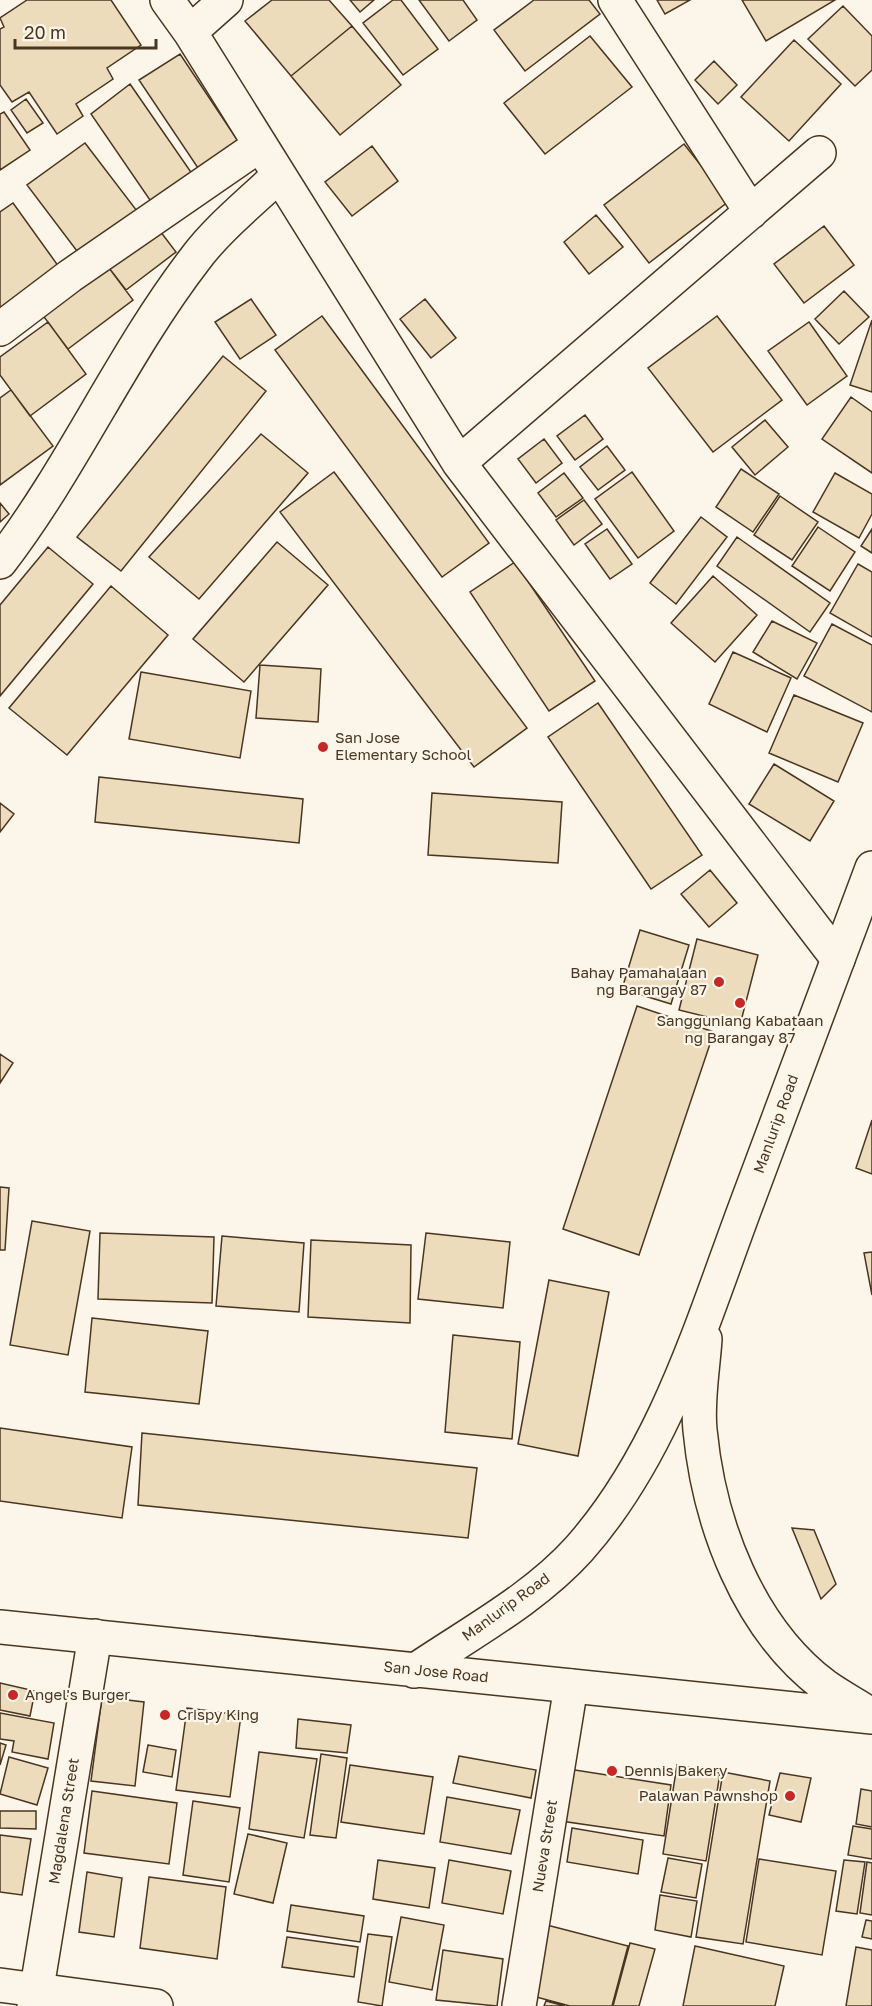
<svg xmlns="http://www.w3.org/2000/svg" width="872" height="2006" viewBox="0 0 872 2006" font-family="'Golos Text',sans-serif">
	<rect width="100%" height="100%" fill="#fbf6e9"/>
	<path fill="#ecdcbc" stroke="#4a3520" stroke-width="1.5" d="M27,0H111L141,45L107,68L113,79L76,104L83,116L57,134L29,92L12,102L0,85V29L4,27L0,18Z
		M272,0H329L352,26L291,76L245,21Z
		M350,0H374L360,12Z
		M393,0H401L438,49L403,75L363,23Z
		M419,0H463L477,20L449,41Z
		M534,0H589L600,14L525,71L494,30Z
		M657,0H690L665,14Z
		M742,0H835L766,41Z
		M843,6L872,36V70L855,86L808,39Z
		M352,26L401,85L340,135L291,76Z
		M590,36L632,87L545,154L504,103Z
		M794,40L841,84L789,141L741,97Z
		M180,54L238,141L198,168L139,80Z
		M714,61L737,85L718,104L695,80Z
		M130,84L195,178L152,203L91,114Z
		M26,99L43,123L27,133L11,110Z
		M4,112L30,150L0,170V114Z
		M85,143L137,211L80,255L27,185Z
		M684,144L729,201L649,263L604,205Z
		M372,146L398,181L352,216L325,182Z
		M13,203L59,267L0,310V212Z
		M596,215L623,247L589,274L564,242Z
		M824,226L854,265L804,303L774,264Z
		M157,227L176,252L126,290L106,264Z
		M106,264L133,300L68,349L41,313Z
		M844,291L869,317L839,344L815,319Z
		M251,299L276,335L240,359L215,322Z
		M425,299L456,338L431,358L400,319Z
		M322,316L489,543L442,577L275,350Z
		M717,316L782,400L713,452L648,368Z
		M872,320V392L850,385Z
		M48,322L86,374L30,416L0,375V357Z
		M809,322L847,376L807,405L768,351Z
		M223,356L266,391L121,571L77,537Z
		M11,390L53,446L0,485V398Z
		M851,397L872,412V473L822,439Z
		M585,415L603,439L575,460L557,436Z
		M765,420L788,447L755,475L732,447Z
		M261,434L308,473L199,599L149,557Z
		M544,439L562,463L536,483L518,459Z
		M607,446L625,470L598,490L580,467Z
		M741,469L779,494L753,532L716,507Z
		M334,472L527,728L474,767L280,512Z
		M632,472L674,531L638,558L595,499Z
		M564,473L583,498L556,517L538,493Z
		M835,473L872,494V514L859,538L813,512Z
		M780,496L818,522L792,560L754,535Z
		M584,500L602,524L574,545L556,520Z
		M0,503L9,514L0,522Z
		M701,517L727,537L676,604L650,583Z
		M818,527L855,552L830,591L792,566Z
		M607,529L632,564L610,579L585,544Z
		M872,529V553L861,546Z
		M737,537L830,603L810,632L717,566Z
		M277,542L328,585L244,682L193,639Z
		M48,547L93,584L0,696V605Z
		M515,562L595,681L549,711L470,592Z
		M858,564L872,572V637L830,613Z
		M713,576L757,615L715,662L671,623Z
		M111,586L168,635L67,755L9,708Z
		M772,621L817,643L797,679L753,652Z
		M832,624L872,645V712L804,676Z
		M733,652L791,678L767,732L709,704Z
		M260,665L321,669L318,722L256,718Z
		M141,672L251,691L240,758L129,739Z
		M794,695L863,723L838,782L769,753Z
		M598,703L702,855L651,889L548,737Z
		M774,764L834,801L810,841L749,804Z
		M99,777L303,799L299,843L95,822Z
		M432,793L562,802L558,863L428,855Z
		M0,803L14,814L0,832Z
		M710,870L737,903L709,927L681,894Z
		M640,930L689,945L671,1004L622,989Z
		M697,939L758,955L740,1025L679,1010Z
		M637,1006L714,1032L639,1255L563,1229Z
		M0,1054L13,1063L0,1083Z
		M872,1120V1174L856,1168Z
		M0,1187L9,1188L5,1250H0Z
		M32,1221L90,1231L68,1355L10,1345Z
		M100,1233L214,1237L212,1303L98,1299Z
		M426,1233L510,1242L503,1308L418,1299Z
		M222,1236L304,1243L299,1312L216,1306Z
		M311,1240L411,1245L410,1323L308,1317Z
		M872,1252V1295L864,1253Z
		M549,1280L609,1292L578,1456L518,1444Z
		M92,1318L208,1331L199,1404L85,1392Z
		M453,1335L520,1342L512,1439L445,1432Z
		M0,1428L132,1447L122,1518L0,1501Z
		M142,1433L477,1468L468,1538L138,1505Z
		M792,1528L814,1530L836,1584L821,1599Z
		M0,1683L35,1691L30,1716L0,1710Z
		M102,1697L144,1702L135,1786L91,1781Z
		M187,1708L241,1715L230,1797L176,1790Z
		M0,1713L54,1723L48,1759L12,1752L14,1741L0,1739Z
		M298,1719L351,1725L347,1753L296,1748Z
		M0,1743L6,1745L0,1765Z
		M148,1745L176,1750L172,1777L143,1772Z
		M259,1752L317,1759L304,1838L249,1829Z
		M321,1754L347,1758L336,1838L310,1835Z
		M459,1756L536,1770L531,1798L453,1783Z
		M9,1757L48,1768L37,1805L0,1794Z
		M350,1765L433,1777L424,1834L341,1822Z
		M677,1765L720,1773L706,1861L663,1854Z
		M562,1768L671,1785L664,1836L554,1820Z
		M723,1772L770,1781L743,1944L696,1937Z
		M780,1773L811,1778L801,1822L769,1815Z
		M861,1789L872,1791V1827L856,1824Z
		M92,1791L177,1803L169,1864L84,1853Z
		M447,1797L520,1810L511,1854L440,1842Z
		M193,1801L240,1808L229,1882L183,1875Z
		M0,1811H36V1829L0,1828Z
		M853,1826L872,1829V1859L848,1855Z
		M572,1828L643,1840L638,1874L567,1862Z
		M248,1834L287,1843L273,1903L234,1894Z
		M0,1835L31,1839L22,1895L0,1892Z
		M668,1858L702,1864L696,1898L661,1892Z
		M759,1859L836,1871L822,1955L746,1942Z
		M378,1860L435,1868L429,1908L373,1899Z
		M449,1860L511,1871L503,1914L442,1903Z
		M844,1860L865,1862L857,1914L836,1911Z
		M867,1862L872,1863V1915L860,1913Z
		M87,1872L122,1878L114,1937L79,1932Z
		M149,1877L226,1887L217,1959L140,1948Z
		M660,1895L697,1901L691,1937L655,1930Z
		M291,1905L364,1916L360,1942L287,1931Z
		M401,1917L444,1925L432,1990L389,1982Z
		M866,1920L872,1921V1939L862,1937Z
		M543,1924L628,1946L612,2006H570L525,1994Z
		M368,1934L392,1937L382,2006L358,2002Z
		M287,1937L358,1947L354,1977L282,1967Z
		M630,1943L655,1949L639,2006H613Z
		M695,1946L784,1966L775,2006H683Z
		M856,1947L872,1950V2006H846Z
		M443,1950L503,1959L497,2006L436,2000Z
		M546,2001L565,2006H544Z"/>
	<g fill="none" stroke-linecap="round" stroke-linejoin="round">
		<defs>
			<path id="minor" d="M167,0L190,32L459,463L838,959
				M615,0L751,212
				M190,32L226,0
				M0,329L70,276L260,145
				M459,463L819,153
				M0,562C73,467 122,354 195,259C217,229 252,201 279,175
				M0,1985L156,2006
				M34,2006L95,1636
				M519,2006L571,1686"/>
			<path id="major" d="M705,1339C703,1369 697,1401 700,1430C709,1524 748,1628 825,1686C839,1696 854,1704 868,1713
				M0,1627L872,1717
				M414,1671C470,1633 534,1599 579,1549C664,1453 701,1326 745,1208C787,1095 830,982 872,868"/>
		</defs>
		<use href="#minor" stroke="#4a3520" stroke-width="36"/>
		<use href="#major" stroke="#4a3520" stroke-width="36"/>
		<use href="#minor" stroke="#fbf6e9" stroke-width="33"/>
		<use href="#major" stroke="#fbf6e9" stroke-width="33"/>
	</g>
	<g fill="#c62828" stroke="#fbf6e9" stroke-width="2">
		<circle cx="323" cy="747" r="6"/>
		<circle cx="719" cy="982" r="6"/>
		<circle cx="740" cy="1003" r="6"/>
		<circle cx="13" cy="1695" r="6"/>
		<circle cx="165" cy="1715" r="6"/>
		<circle cx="612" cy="1771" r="6"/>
		<circle cx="790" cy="1796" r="6"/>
	</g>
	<g text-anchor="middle" stroke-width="4.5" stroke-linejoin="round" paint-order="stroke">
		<g font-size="15" fill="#4a3520" stroke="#fbf6e9" text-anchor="start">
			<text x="335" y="743">San Jose<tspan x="335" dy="17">Elementary School</tspan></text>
			<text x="707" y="978" text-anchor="end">Bahay Pamahalaan<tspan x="707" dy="17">ng Barangay 87</tspan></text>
			<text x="740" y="1026" text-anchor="middle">Sangguniang Kabataan<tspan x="740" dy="17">ng Barangay 87</tspan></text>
			<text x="25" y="1700">Angel's Burger</text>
			<text x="177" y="1720">Crispy King</text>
			<text x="624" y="1776">Dennis Bakery</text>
			<text x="778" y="1801" text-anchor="end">Palawan Pawnshop</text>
		</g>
		<g font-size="15" fill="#4a3520" stroke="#fbf6e9">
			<text transform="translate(776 1124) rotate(-70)" y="5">Manlurip Road</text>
			<text transform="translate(506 1607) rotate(-36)" y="5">Manlurip Road</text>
			<text transform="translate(436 1672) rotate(6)" y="5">San Jose Road</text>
			<text transform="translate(64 1821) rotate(-81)" y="5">Magdalena Street</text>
			<text transform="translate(545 1846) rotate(-81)" y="5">Nueva Street</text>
		</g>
	</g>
	<path d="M15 39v9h141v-9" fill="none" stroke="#4a3520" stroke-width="3"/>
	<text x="24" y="39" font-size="18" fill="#4a3520" stroke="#fbf6e9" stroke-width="4.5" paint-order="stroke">20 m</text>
</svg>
